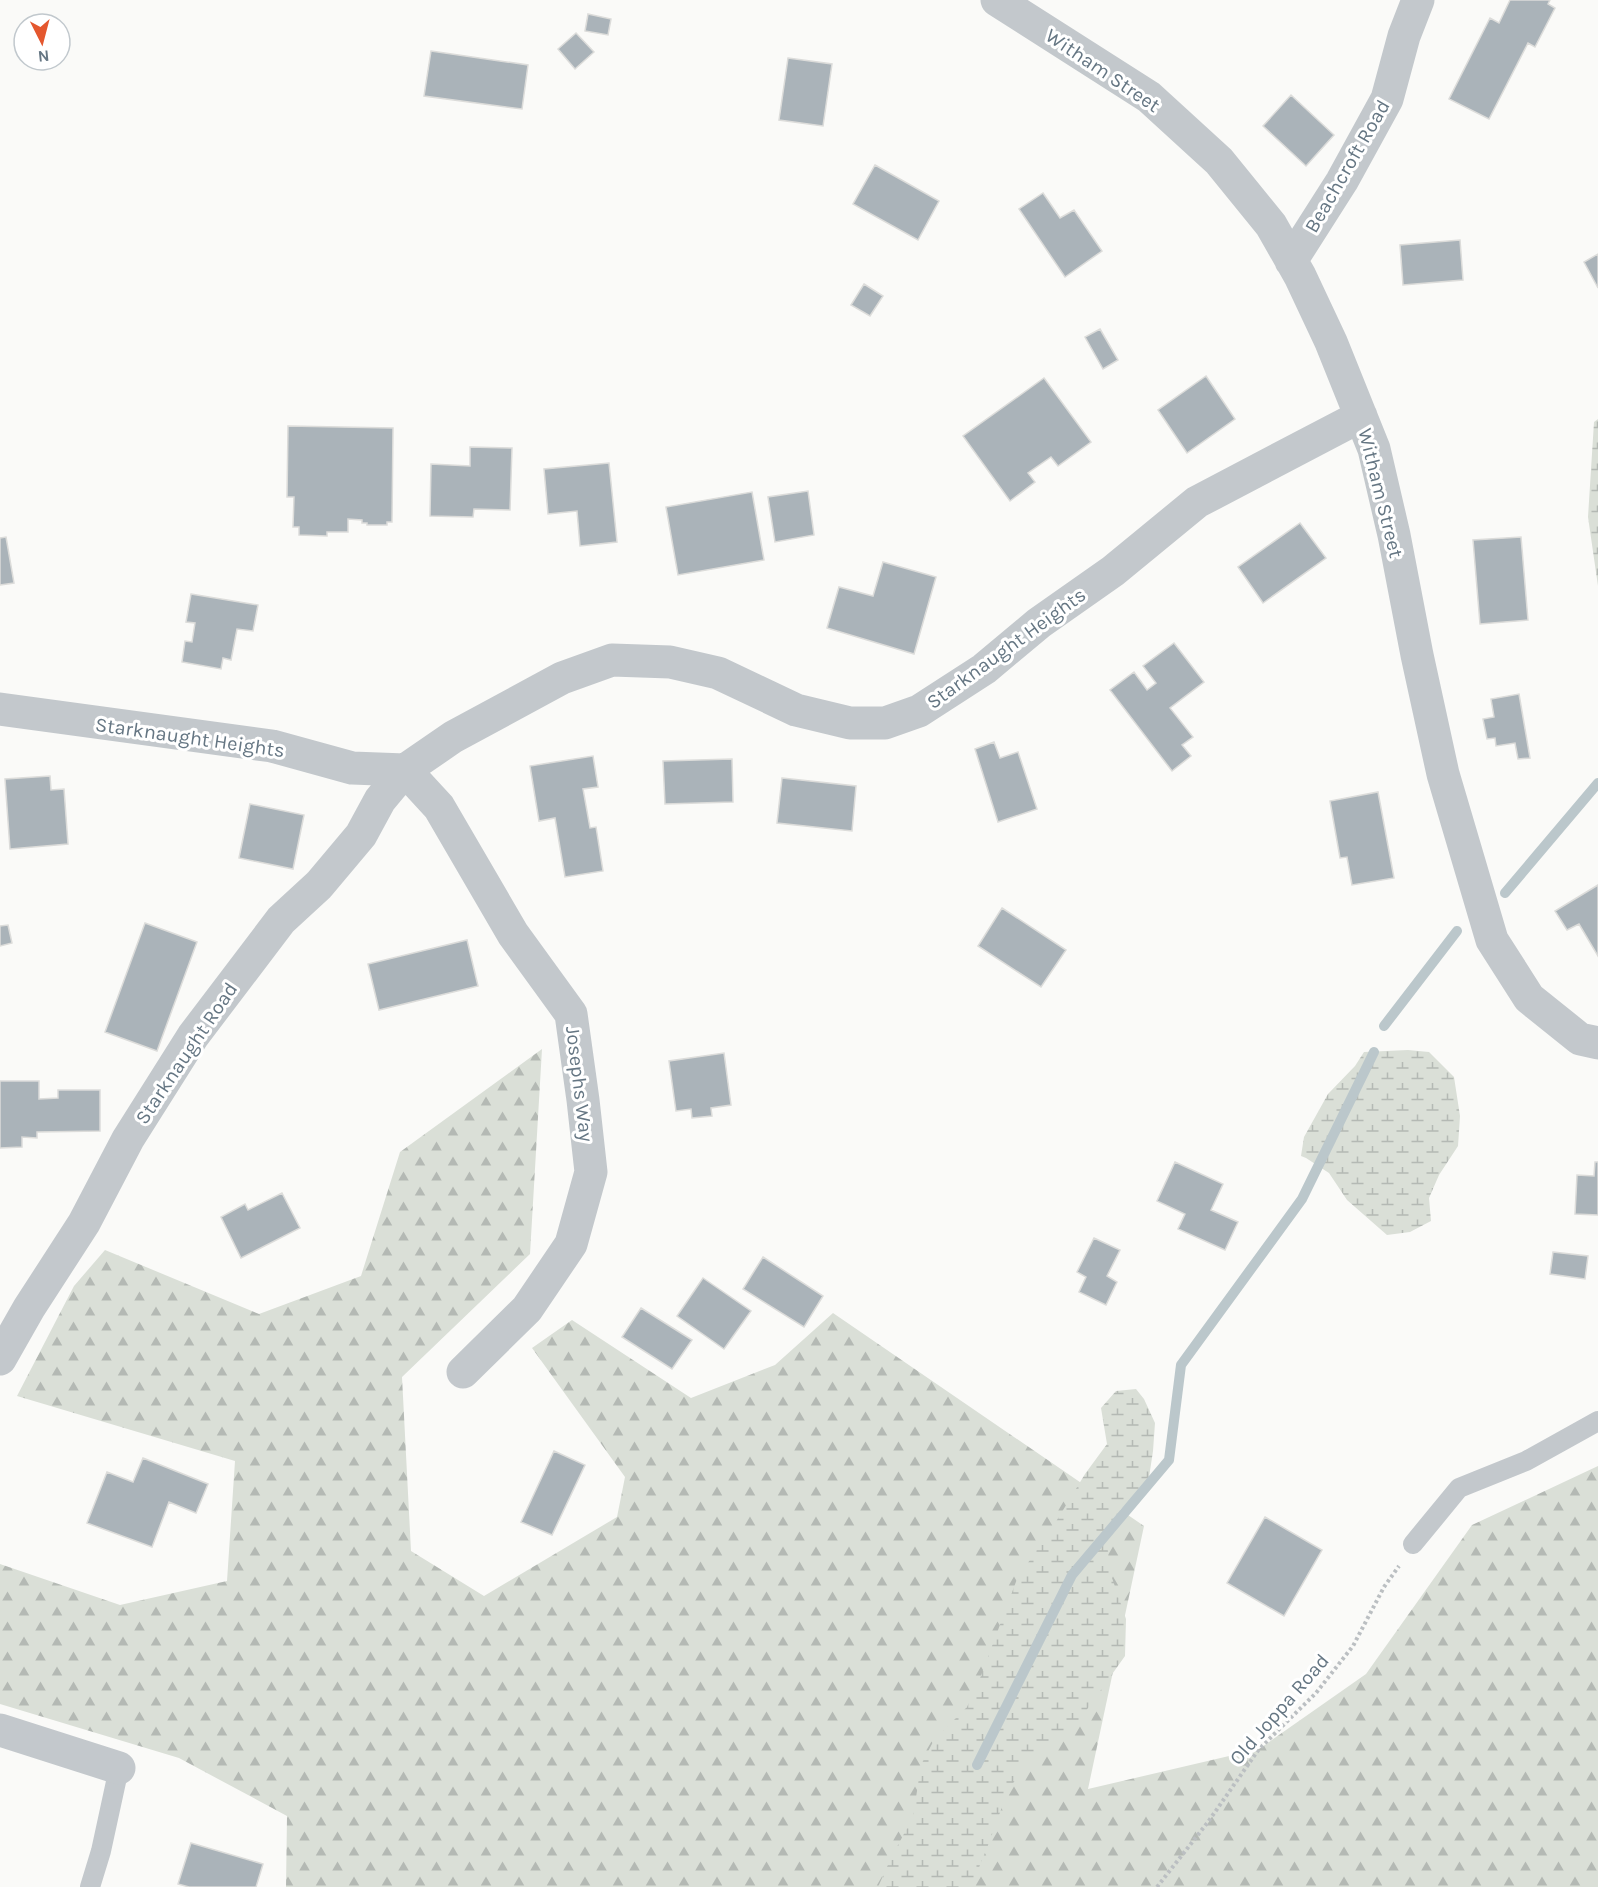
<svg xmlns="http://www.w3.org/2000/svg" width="1598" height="1887" viewBox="0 0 1598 1887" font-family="Karla,sans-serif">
	<defs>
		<pattern id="forest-firs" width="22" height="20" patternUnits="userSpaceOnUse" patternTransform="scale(1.5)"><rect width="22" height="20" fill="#dadfd7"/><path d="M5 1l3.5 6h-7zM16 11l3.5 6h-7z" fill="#b4b9b4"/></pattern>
		<pattern id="wetland-marsh" width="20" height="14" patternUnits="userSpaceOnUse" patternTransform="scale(1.5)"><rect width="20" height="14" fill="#dadfd7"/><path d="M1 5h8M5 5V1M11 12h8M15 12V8" fill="none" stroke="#b4b9b4"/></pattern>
	</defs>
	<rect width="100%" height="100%" fill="#fafaf8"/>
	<path fill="url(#forest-firs)" d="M542,1049L530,1254L402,1377L411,1551L484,1596L617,1517L625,1477L532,1348L572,1320L691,1398L775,1365L833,1313L1144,1526L1088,1789L1259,1749L1366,1674L1472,1525L1598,1466V1887H286L287,1816L179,1758L0,1704V1564L120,1605L227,1581L235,1461L17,1396L74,1286L105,1250L259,1314L361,1276L400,1152Z"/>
	<path fill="url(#wetland-marsh)" d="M1598,419V586L1588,517L1594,422Z
		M1408,1050L1429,1052L1454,1077L1460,1116L1458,1146L1439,1175L1429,1198L1431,1221L1410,1232L1387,1235L1347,1200L1329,1173L1306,1158L1301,1156L1304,1137L1328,1094L1355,1066L1364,1052Z
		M1136,1389L1144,1399L1155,1423L1153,1451L1148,1484L1118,1512L1107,1543L1110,1572L1126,1619L1125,1656L1068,1736L1027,1761L1007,1793L989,1843L971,1887H878L891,1858L913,1817L921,1765L934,1740L967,1707L979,1681L1017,1579L1057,1520L1085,1474L1107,1444L1101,1408L1116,1391Z"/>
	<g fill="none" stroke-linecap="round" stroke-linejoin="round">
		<path stroke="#bbc7cb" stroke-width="10" d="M1505,893L1598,783
			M1384,1026L1457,931
			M977,1765L1072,1575L1169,1460L1181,1365L1302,1199L1374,1052"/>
	</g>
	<path fill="#aab3b9" stroke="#dcdcda" stroke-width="1.5" d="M1510,0H1550L1548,4L1555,8L1535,47L1528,43L1489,119L1449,99L1490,18L1499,23Z
		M588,14L611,19L608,35L585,31Z
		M576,33L594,52L575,69L558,49Z
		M431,51L528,65L522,109L424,96Z
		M788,58L832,64L823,126L779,120Z
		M1291,95L1334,135L1306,166L1263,126Z
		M875,165L939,201L918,240L853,204Z
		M1043,193L1060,218L1074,210L1102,251L1065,277L1019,209Z
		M1460,240L1463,280L1403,285L1400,245Z
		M1598,254V288L1584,262Z
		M864,284L883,296L870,316L851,305Z
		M1100,329L1118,360L1103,369L1085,337Z
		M1206,376L1235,419L1187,453L1158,410Z
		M1044,378L1091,442L1058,466L1051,457L1028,473L1035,482L1010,501L963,436Z
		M288,426L393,428L392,522H387V525H367V523H362V520L348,519V532H327V536L299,535V527H293L294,497H287Z
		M470,447L512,448L510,510L474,509L473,517L430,516L431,464L470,466Z
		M609,463L617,542L580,546L577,511L548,514L544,469Z
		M808,491L814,535L775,542L768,497Z
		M752,492L764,560L678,575L666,507Z
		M1300,523L1326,558L1263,603L1238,567Z
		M6,537L14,583L0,585V538Z
		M1521,537L1528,620L1480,624L1473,540Z
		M883,562L936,577L914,654L827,628L839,587L873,596Z
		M191,594L258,605L253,631L237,629L231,660L223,658L221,669L182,662L185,641L192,642L195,623L186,622Z
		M1174,643L1204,682L1170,708L1193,737L1182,745L1191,756L1172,771L1110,690L1134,672L1147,690L1156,683L1143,666Z
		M1519,694L1530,758L1518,759L1515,743L1496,746L1495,738L1487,739L1483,719L1494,717L1491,699Z
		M994,742L1000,758L1018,752L1037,809L998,822L975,749Z
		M593,756L598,787L583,789L590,828L596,827L603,871L565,877L555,818L539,821L530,766Z
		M732,759L733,802L665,804L663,761Z
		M50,776L51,790L64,789L68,844L10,849L5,779Z
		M782,778L856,786L852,831L777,823Z
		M1378,792L1394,878L1352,885L1347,857L1340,858L1330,801Z
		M250,804L304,815L293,869L239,858Z
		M1598,885V956L1579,924L1567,930L1555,911Z
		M1002,908L1066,950L1041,987L978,946Z
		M145,923L197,942L157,1051L105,1032Z
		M8,925L12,943L0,946V926Z
		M467,940L478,986L379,1010L368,964Z
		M724,1053L731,1105L711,1108L712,1116L692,1118L691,1109L676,1111L669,1061Z
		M0,1081H39V1099L58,1098V1090H100V1131L37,1132V1138L22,1137V1147L0,1148Z
		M1175,1162L1223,1184L1211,1210L1238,1222L1225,1250L1178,1229L1185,1214L1157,1201Z
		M1595,1162H1598V1215L1575,1214L1577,1175L1594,1176Z
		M282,1193L300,1228L241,1258L221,1217L245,1204L248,1210Z
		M1094,1238L1120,1250L1107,1276L1117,1282L1106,1305L1079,1292L1086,1277L1077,1272Z
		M1553,1252L1588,1256L1585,1279L1550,1274Z
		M763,1257L823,1296L804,1327L743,1289Z
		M703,1278L751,1311L724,1349L677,1316Z
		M641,1308L692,1340L672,1369L622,1337Z
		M554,1451L585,1465L552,1535L521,1522Z
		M143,1458L208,1484L196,1513L169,1502L152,1547L87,1523L107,1472L133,1482Z
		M1265,1517L1322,1550L1284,1616L1227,1583Z
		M191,1843L263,1864L256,1887H189L178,1884Z"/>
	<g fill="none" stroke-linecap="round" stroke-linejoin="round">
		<path stroke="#bbbfc2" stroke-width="4" stroke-dasharray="3 3" stroke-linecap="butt" d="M1157,1887L1208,1822L1259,1749L1316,1693L1353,1646L1384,1587L1399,1566"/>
		<path stroke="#c3c8cc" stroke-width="20" d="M1413,1544L1459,1488L1526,1461L1598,1421
			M90,1887L101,1851L119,1768"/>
		<path stroke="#c3c8cc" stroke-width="33" d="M997,0L1149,97L1219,161L1271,225L1300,276L1331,342L1374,449L1394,535L1417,655L1443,774L1492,940L1529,998L1580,1039L1598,1043
			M1291,261L1342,181L1387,99L1404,36L1418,0
			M0,709L272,746L352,768L405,770L453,737L562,678L612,660L670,662L718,673L796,710L850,723H885L919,711L984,669L1039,623L1113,571L1197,502L1361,416
			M0,1359L29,1308L84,1223L128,1139L193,1036L281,920L319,885L361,835L380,800L405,770L439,807L513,934L571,1014L583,1100L591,1172L571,1244L527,1309L463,1372
			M0,1730L119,1768"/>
	</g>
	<g text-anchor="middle" stroke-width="6" stroke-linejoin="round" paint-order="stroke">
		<g font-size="20" fill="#657683" stroke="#fff">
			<text transform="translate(1103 70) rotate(34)" y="7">Witham Street</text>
			<text transform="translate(1347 166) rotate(-60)" y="7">Beachcroft Road</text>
			<text transform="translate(1381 493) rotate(76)" y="7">Witham Street</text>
			<text transform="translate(1006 648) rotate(-36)" y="7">Starknaught Heights</text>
			<text transform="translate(190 737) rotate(8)" y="7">Starknaught Heights</text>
			<text transform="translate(186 1053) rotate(-56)" y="7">Starknaught Road</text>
			<text transform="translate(580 1084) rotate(83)" y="7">Josephs Way</text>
			<text transform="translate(1279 1709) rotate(-49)" y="7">Old Joppa Road</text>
		</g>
	</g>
	<g transform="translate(42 42) rotate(174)"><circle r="28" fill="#ffffff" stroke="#c1c8cd" stroke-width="1.5"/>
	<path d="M0-4.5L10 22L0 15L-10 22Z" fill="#e4572e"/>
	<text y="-9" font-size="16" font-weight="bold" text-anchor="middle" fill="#657683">N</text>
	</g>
</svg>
